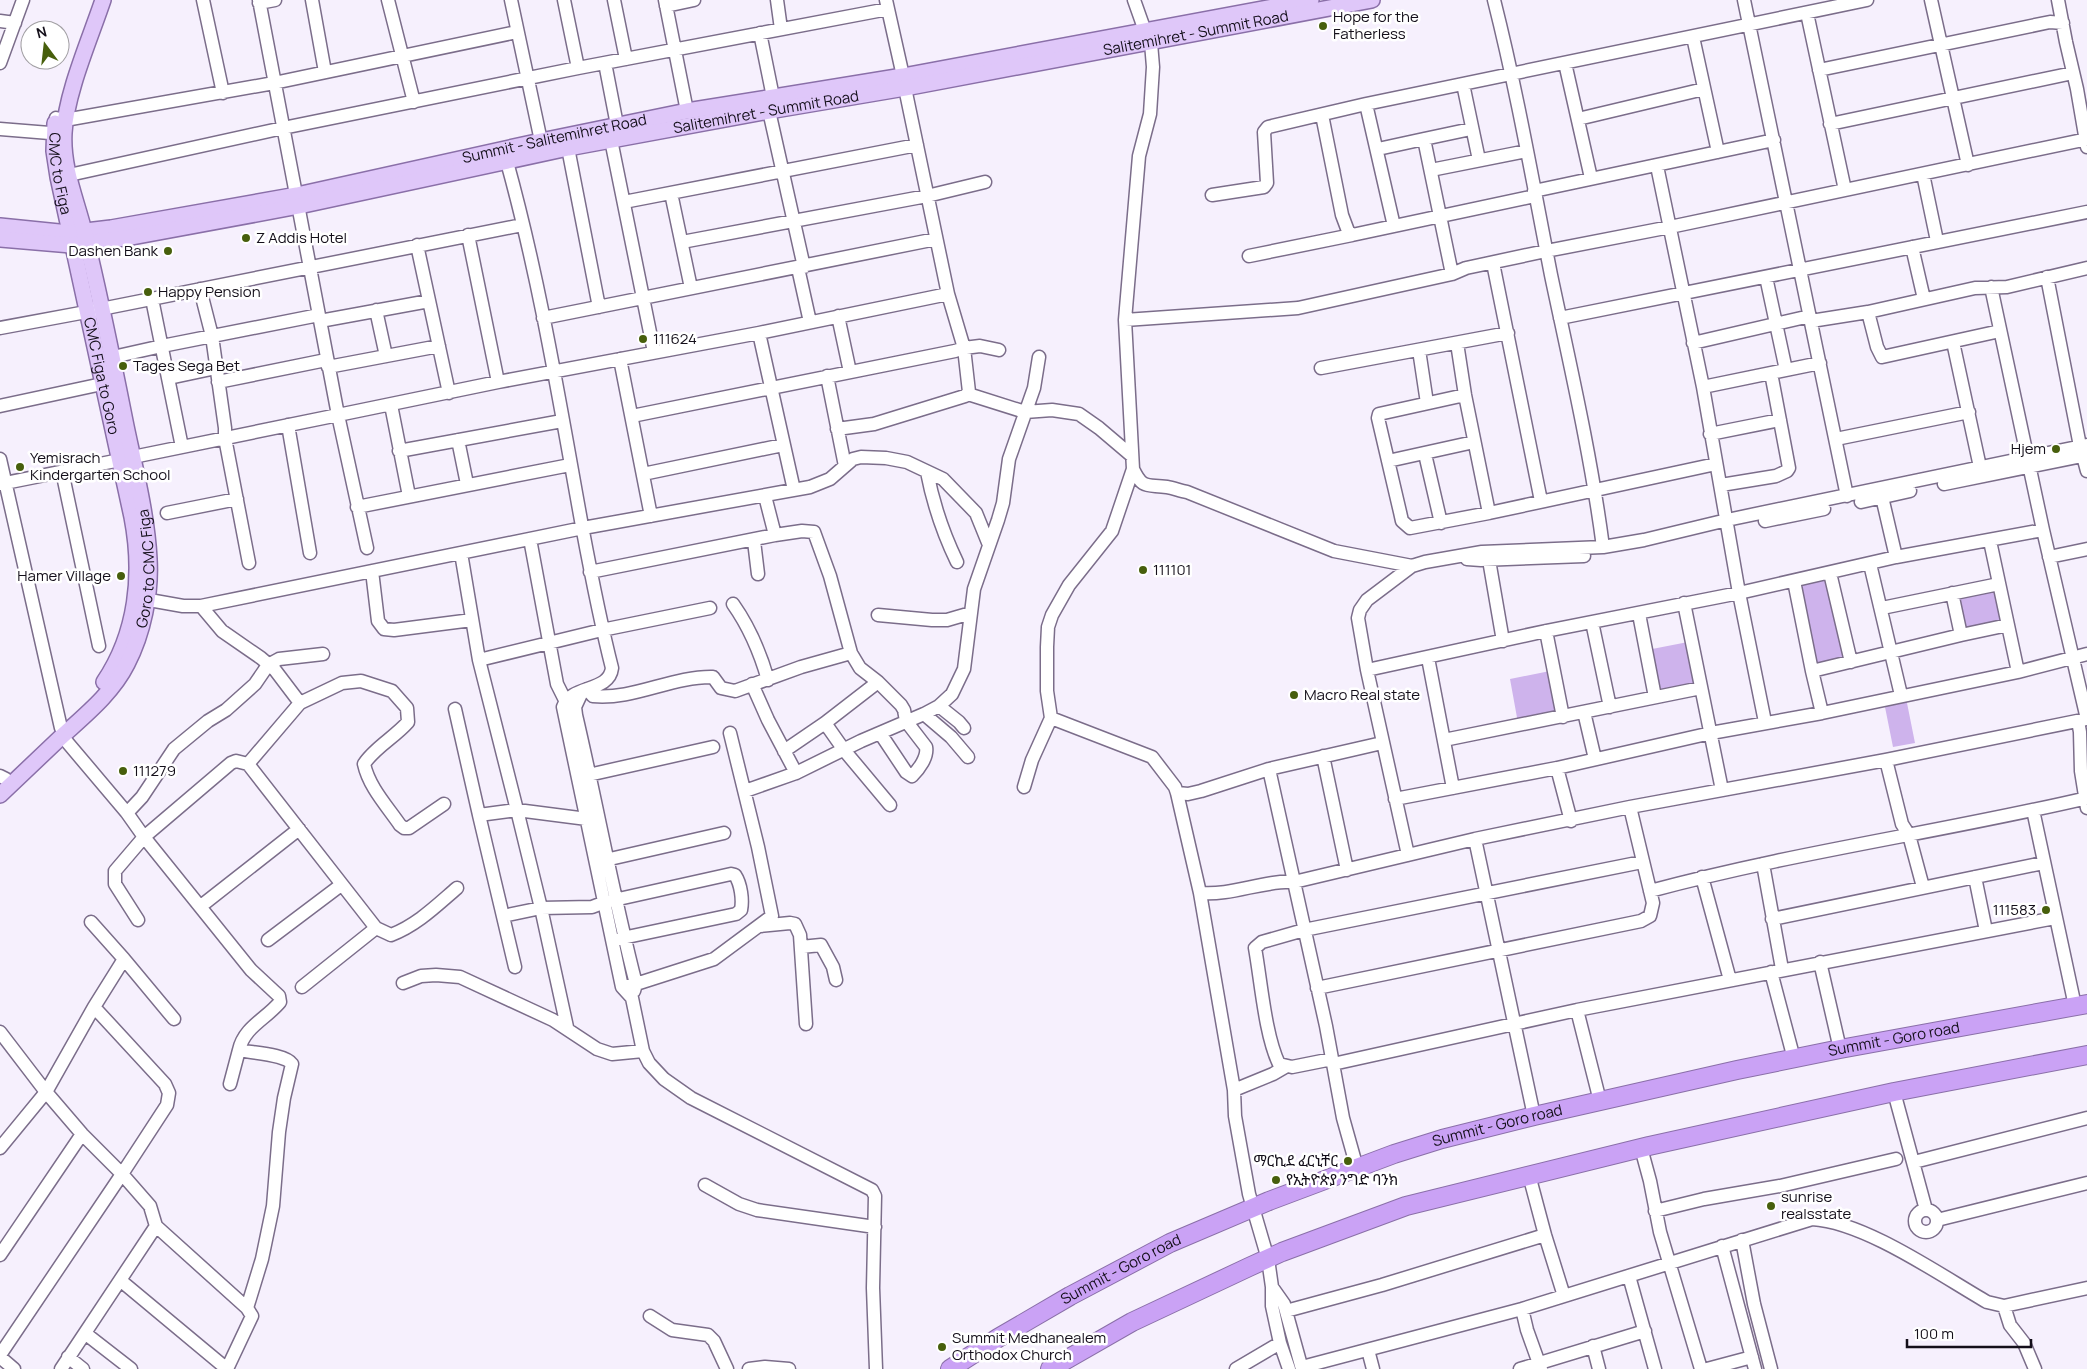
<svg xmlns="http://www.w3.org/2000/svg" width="2087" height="1369" viewBox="0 0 2087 1369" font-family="Manrope,'Noto Sans Ethiopic',sans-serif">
	<rect width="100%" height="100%" fill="#f6f0fd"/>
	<path fill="#ceb3ec" d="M1829,577L1846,658L1813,666L1797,585Z
		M1997,585L2005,621L1962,630L1955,594Z
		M1688,642L1696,686L1656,694L1647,650Z
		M1550,671L1559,715L1518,723L1510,679Z
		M1906,698L1915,743L1893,747L1884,702Z"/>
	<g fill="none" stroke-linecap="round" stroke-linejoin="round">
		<defs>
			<path id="minor" d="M203,0L223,93
				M312,0L325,72
				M388,0L414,102
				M511,0L541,141
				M564,0L578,68
				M614,0L626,59
				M665,0L687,111
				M777,0L781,29
				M886,0L903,76
				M1134,0L1145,31
				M1494,0C1517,91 1533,183 1551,275C1570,365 1591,455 1603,547
				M1744,0L1847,496
				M1931,0L1968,165
				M2058,0L2066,42L2077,89L2087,147
				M259,3L275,0
				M666,6L694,0
				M1807,13L1845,190
				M0,21L15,23
				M760,33L773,97
				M1693,37L1718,152
				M1151,43L1153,67L1150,114L1139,156L1125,320L1133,469C1143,490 1147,484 1167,487C1174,488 1180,491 1187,492L1334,551L1412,566
				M0,63L23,0
				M605,63L617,125
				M1565,63L1591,178
				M1819,70L2050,22L2063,23
				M1463,84L1479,160
				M1366,104L1394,226
				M769,111L804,267
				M1322,115L1342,215L1348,231L1352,235L1535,196
				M56,118L65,120L274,83L517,32
				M1578,119L1704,89
				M1830,124L2073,73
				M0,129L62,134
				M1424,139L1471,129
				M611,140L654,352
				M568,148L599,307
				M1378,149L1424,139L1452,274L1466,268L1546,251L1670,227L2087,139
				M507,162C540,281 560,405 582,526C591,574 600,621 612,668C609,693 571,684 563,707L622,987L632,998L643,1051L649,1063L664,1079L691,1098L872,1190L875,1196L873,1288L876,1369
				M1657,166L1703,387L1739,593L1765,722
				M1431,170L1527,151
				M1923,174L1937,241
				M60,177L283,128L578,68L888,9
				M1534,191L1774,140
				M671,193L691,288
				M1212,195L1264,187L1267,183L1264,132L1268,127L1366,104L1867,0
				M624,202L917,145
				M468,235L498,382
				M682,242L927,196L985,182
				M417,245L449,393
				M1912,247L1924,299
				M1249,256L1352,235
				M1493,263L1541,501
				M798,268L810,322
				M1766,277L1786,370
				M2047,277L2080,446
				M1991,287L2043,530L2087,719
				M200,289L212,336L225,428V438L249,563
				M152,299L182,447
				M376,310L386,356
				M1868,312L1877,347L1882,357L2000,331
				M838,316L850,372
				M543,318L936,239
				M1560,318L2087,212
				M1125,320L1298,308L1452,274
				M320,321L429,301
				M1811,321L1868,312L1975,288L2007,287L2087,268
				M0,328L86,312L522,225
				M759,333L794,490
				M1953,342L1980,467
				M1457,343L1465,395L1489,513
				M1693,343L1810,316
				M1419,350L1427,403
				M113,357L162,346L319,315
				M620,359L651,516
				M328,367L439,346
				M1321,368L1508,333
				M827,376L845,466
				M169,378L216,368
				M218,382L326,360
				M1703,387L1820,363
				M968,394L1025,412L1052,410L1079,414L1099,428L1132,456
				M1465,395L1379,414L1378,418L1400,512L1402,521L1410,528L1489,513L1716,464
				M391,405L409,496
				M0,406L102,384
				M632,416L955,351L964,348L948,294
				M288,425L310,553
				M837,429L874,424L965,396L969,392L964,348L980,346L999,350
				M1710,434L1780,420
				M1836,439L1969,412
				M458,440L467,484
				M399,451L562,421
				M1425,454L1441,523
				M2083,456L2087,471
				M133,457L338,415L259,0
				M0,459L61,728
				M1388,461L1474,442
				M62,471L99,646
				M927,472C933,503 943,533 957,562
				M643,474L783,445
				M0,484L120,460
				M1944,484L2087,455
				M1721,485L1776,476L1787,471L1789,468L1771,373
				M1882,497L1896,557
				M1861,502L1910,491
				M357,507L570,465
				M167,513L237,499
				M1765,521L1824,509
				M775,535L802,531L814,532L830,576L851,653L860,668L878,682L901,705L904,710L906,721L926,747C928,757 919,769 912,776L906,772L880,733
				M530,539L557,684L565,700L571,704
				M754,541L758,574
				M1990,541L2018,672
				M367,548L338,415L498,382L759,333L948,294L905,88
				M461,553L479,660L602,630L710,608
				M2049,557L2087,549
				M1467,559L1481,560L1584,556
				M1489,560L1503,641
				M1870,564L1901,695
				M372,571L378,621L384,629L394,630L472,620
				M590,572L775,535L765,496
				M1830,573L1851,662
				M1794,581L1812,671L1822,713
				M1952,593L1961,635
				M138,598L183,606H201L583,528L810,487L830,479L853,459L861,457L886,458L907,462L943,479L976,513L989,545
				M1684,603L1722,790
				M733,604C750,628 760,652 768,680
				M201,606L222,631L261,658L275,670L300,703
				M1882,608L1999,584
				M1639,614L1655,697
				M878,615L932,620H947L971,613
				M1592,622L1610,707
				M1546,631L1563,717
				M1428,658L1453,788
				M479,660L517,810L587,819
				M1367,670L1546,631L1739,593L1896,557L2043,530
				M1812,671L1961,635L2008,625
				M752,684L768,720L796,773
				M587,689L593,696C634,700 672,676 713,677L721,688L735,691L801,667L851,653
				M582,692L575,707L576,715C597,805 613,895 636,984L634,991
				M939,706L959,722L964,728
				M455,709L479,815L517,810L541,908L567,1027
				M1584,712L1595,759
				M924,714L951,737L968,757
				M1051,718L1152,757L1175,787L1177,793L1188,794L1201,791L1269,769L1382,743
				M2078,721L2080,732L2081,771L2087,808
				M825,723L844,750L890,805
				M62,736L127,813L144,837L115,871V884L138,920
				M1444,740L1701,688
				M784,751L825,723L878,682
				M1323,756L1347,870
				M1886,760L1902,824L1909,835L1923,887
				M248,764L300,703L342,683L361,681L392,691L407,708L408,722C395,737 374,748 364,764C369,787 387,806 400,825L404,828H409L444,804
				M1557,768L1571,821
				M1269,769L1326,1026L1343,1118L1357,1168
				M0,776L6,779
				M584,776L713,747
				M1024,787L1032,760L1051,718L1047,691V647L1048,627L1052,615L1069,585L1112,531L1133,469
				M745,791L796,773L861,741L924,714L939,706L952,694L964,669L974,589L998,520L1003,503L1009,459L1034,388L1039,357
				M1177,793L1200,893L1234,1090
				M1395,799L1557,768L1711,733L1822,713L2018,672L2087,654
				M2033,810L2075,1006
				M127,813L142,797L174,749L208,721L226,710L255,684L268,665L279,659L323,654
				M479,815L515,967
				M1475,839L1534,1116
				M1408,855L1367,670L1358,618L1360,610L1367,600L1412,566L1425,562L1482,552L1603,547L1644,540L1727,520L2087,445
				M601,861L724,833
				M1763,864L1782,969
				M1702,877L1730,980
				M1975,877L1986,931
				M1650,891C1794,852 1942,832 2087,798
				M1200,893C1232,896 1263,880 1294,882L1475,839L1630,807L1886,760L2087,719
				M201,906L299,829
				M503,916L541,908L592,907L605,902L731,874L735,875C741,884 743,900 741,910L736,914L613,940
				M1772,919L2043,863
				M760,926L790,923L795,924L800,935L806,1024
				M376,928L391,935C417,925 436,906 457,888
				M268,940L341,885
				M801,947L821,945L833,967L836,980
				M124,959L174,1019
				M1820,962L1840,1049
				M1771,972L1794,1059
				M403,983L421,976L436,975L460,977L553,1020L597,1049L612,1054L643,1051
				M622,987L636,984L714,959L772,916L758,847L730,733
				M1317,988L1641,921L1650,916L1653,903L1630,807
				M94,1007L165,1084L169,1093L167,1105L122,1174L150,1206L156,1226L247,1308L252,1316L227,1369
				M1577,1010L1600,1101
				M0,1032L46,1092L82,1134L122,1174L0,1355
				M1332,1059L1292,1067L1279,1064C1265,1035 1261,981 1255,948L1262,942L1304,930L1642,862
				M1333,1064L1577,1010L2055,918
				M1285,1067L1273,1074L1234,1090L1235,1116L1249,1194L1268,1259L1272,1287V1306L1280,1343L1289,1369
				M230,1084L239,1050
				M1894,1092L1926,1210
				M0,1148L46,1092L94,1007L124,959L91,922
				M1641,1148L1650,1181L1660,1232L1701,1369
				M1914,1162L2087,1118
				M1529,1175L1545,1235L1564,1296
				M705,1185L739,1204L757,1210L875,1227
				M1915 1221a11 11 0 1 1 22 0a11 11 0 1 1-22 0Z
				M1655,1211L1704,1199L1780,1186L1896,1159
				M1937,1220L2087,1183
				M1742,1240L1754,1304L1771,1369
				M1722,1246L1755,1369
				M0,1255L82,1134
				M1629,1276L1655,1369
				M120,1280L227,1369
				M1272,1287L1284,1304L1302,1369
				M2004,1306L2010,1325L2024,1343L2035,1369
				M247,1308L262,1259L273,1206L279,1132L284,1098L292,1064C285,1054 252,1053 239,1050C244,1027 266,1019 280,1002L279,996L251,970L144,837L231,763L236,761L248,764L376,928L302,987
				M1522,1309L1527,1330L1541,1369
				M1286,1311L1382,1285L1545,1235
				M650,1316L672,1330L708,1335L714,1341L727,1369
				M86,1334L131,1369
				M1593,1346L1599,1369
				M1368,1350L1373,1369
				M0,1357L14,1369
				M68,1357L83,1369
				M1302,1367L1522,1309L1812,1219C1865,1222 1940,1275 1987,1302L2004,1306L2087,1288
				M61,1369L156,1226
				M749,1369L765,1367L789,1369
				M1236,1369L1280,1343
				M1520,1369L1645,1331
				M1707,1369L1752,1357"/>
			<g id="major">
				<path id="s1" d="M55,123L54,151L58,177L132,517C143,574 137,633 104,682"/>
				<path id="s2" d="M0,226L69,233L111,228L297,195L541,141L687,111L903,76L1311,0"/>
				<path id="s3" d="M0,239L71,245L132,237L299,206L568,148L769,111L905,88L1372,0"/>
				<path id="s4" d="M0,795C20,776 40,757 60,738C84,716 112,694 127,664C143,633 151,594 149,559C147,516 135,469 126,426C113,361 100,295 84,231C76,199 62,167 64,133C66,93 90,39 103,0"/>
			</g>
			<g id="highway">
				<path id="s5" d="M950,1369L998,1338L1070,1296L1170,1243L1269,1201L1394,1154L1442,1139L1534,1116L1737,1070L1840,1049L2087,1004"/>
				<path d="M1050,1369L1132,1322L1249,1267L1282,1252L1406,1206L1649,1146L1894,1092L2087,1055"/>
			</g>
		</defs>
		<use href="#minor" stroke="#7b6d8a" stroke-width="15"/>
		<use href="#major" stroke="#8a6fa8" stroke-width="18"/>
		<use href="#highway" stroke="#8a6fa8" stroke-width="20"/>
		<use href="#minor" stroke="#fff" stroke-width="12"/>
		<use href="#major" stroke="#dfc7f9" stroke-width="15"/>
		<use href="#highway" stroke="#caa2f5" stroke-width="18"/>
	</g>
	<g fill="#475f0c" stroke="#fff" stroke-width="2">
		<circle cx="1323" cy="26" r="5"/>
		<circle cx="246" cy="238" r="5"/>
		<circle cx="168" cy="251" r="5"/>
		<circle cx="148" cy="292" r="5"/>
		<circle cx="643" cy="339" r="5"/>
		<circle cx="123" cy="366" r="5"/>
		<circle cx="2056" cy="449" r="5"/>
		<circle cx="20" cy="467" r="5"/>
		<circle cx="1143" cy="570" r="5"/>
		<circle cx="121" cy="576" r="5"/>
		<circle cx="1294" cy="695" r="5"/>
		<circle cx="123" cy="771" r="5"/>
		<circle cx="2046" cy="910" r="5"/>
		<circle cx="1348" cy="1161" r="5"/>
		<circle cx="1276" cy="1180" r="5"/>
		<circle cx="1771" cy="1206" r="5"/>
		<circle cx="942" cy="1347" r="5"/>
	</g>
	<g text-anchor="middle" stroke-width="5" stroke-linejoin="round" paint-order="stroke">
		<g font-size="15" fill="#140f1a" stroke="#fff" text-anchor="start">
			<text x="1333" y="22">Hope for the<tspan x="1333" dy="17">Fatherless</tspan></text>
			<text x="256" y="243">Z Addis Hotel</text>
			<text x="158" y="256" text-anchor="end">Dashen Bank</text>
			<text x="158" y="297">Happy Pension</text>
			<text x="653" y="344">111624</text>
			<text x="133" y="371">Tages Sega Bet</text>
			<text x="2046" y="454" text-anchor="end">Hjem</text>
			<text x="30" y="463">Yemisrach<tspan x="30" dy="17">Kindergarten School</tspan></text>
			<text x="1153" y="575">111101</text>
			<text x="111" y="581" text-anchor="end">Hamer Village</text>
			<text x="1304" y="700">Macro Real state</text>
			<text x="133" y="776">111279</text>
			<text x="2036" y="915" text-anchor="end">111583</text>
			<text x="1338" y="1166" text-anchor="end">ማርኪደ ፈርኒቸር</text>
			<text x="1286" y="1185">የኢትዮጵያ ንግድ ባንክ</text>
			<text x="1781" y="1202">sunrise<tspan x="1781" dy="17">realsstate</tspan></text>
			<text x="952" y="1343">Summit Medhanealem<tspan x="952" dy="17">Orthodox Church</tspan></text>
		</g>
		<g font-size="15" fill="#140f1a" stroke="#fff">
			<text dy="5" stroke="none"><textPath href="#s3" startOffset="1216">Salitemihret - Summit Road</textPath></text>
			<text dy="5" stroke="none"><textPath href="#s3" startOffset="779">Salitemihret - Summit Road</textPath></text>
			<text dy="5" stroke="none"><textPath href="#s2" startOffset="564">Summit - Salitemihret Road</textPath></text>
			<text dy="5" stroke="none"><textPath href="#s1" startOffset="51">CMC to Figa</textPath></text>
			<text dy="5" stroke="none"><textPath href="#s1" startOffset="258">CMC Figa to Goro</textPath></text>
			<text dy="5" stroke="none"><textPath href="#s4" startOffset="282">Goro to CMC Figa</textPath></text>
			<text dy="5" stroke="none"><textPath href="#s5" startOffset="1008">Summit - Goro road</textPath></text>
			<text dy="5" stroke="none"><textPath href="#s5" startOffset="602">Summit - Goro road</textPath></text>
			<text dy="5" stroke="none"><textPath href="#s5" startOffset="198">Summit - Goro road</textPath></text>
		</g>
	</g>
	<g transform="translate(45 45) rotate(345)"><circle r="24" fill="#ffffff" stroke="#a19fa3"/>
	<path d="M0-4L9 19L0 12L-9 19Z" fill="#475f0c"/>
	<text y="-8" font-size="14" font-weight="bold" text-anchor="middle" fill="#140f1a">N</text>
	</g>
	<path d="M1907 1339v8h124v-8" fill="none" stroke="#140f1a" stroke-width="2.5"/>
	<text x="1914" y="1339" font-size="15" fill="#140f1a" stroke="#ffffff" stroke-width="4" paint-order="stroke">100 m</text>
</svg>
